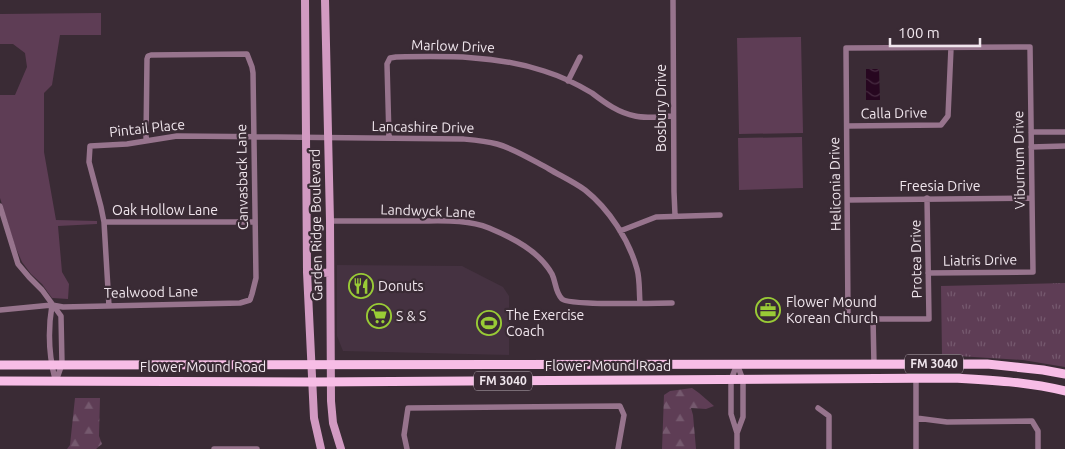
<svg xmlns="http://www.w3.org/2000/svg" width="1065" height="449" viewBox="0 0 1065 449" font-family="Ubuntu,sans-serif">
	<defs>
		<pattern id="grass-tufts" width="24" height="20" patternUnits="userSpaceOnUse" patternTransform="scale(1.25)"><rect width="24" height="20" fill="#5e3d55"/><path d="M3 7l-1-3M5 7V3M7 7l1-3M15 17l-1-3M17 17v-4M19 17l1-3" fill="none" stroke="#75596e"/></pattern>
		<pattern id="forest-firs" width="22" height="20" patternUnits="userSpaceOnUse" patternTransform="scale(1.25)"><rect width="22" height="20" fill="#5e3d55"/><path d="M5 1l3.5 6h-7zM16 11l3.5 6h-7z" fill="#75596e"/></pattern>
		<pattern id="water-waves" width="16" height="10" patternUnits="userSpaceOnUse" patternTransform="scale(1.25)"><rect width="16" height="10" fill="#270720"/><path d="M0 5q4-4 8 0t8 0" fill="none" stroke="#472b41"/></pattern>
	</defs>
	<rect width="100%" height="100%" fill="#3a2b35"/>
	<path fill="#453241" d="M337,265L462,266L503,287L509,296V355L343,351L337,336Z"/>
	<path fill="url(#grass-tufts)" d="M1065,283V367L1023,360L942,355L941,286Z"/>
	<path fill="url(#forest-firs)" d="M692,388L699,393L714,406L706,409L691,408L693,415L696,449H662L664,395L670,391Z
		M75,398H100L99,436L102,444L96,449H67L70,445Z"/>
	<path fill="#5e3d55" d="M101,13V35H60L52,85L44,93V152L56,220L97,221V224L58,226L62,272L69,284L68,299L52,298L42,284L31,274L22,262L15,246L0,198V95H15L27,67L25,53L13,44H0V14Z
		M801,37L803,133L739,134L737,38Z
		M802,137L803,188L739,190L738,138Z"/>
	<path fill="url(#water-waves)" d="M866,69H879L880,100H866Z"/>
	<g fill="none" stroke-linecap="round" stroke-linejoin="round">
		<path stroke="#97748d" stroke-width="5.5" d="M673,0L674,192L675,215
			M568,81L580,57
			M847,126L941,125L948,116L951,48
			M1031,132H1065
			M389,138L387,64L390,58L396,57C447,56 495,55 544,71C560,76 577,84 592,93C605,103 619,113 635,116C647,119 661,116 673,116
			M1031,147L1065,146
			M927,198L929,319H848L846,48L1030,47L1033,272L928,273
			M848,200L1032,198
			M0,206L18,264L29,277L42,290L61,316L62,364L56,381
			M330,221C359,221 388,221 417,221C441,221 467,219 489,228C513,238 539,251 552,274C556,282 555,292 562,299C570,306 655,303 672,303
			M104,222H255
			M620,231L656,217L720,215
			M52,305C48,329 49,356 55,379
			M109,306L104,222L101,207L89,162L90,146L127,144L177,136L463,139C474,140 486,141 497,144C515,149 532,160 549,169C561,176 574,182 585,190C609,209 629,240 637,269C640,280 639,292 640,303
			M0,310L52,305L63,307L240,303L250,300L252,294L256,278L253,73L252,67L247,54L151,55L148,56L147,59L146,141
			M873,319L874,364
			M916,378V449
			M818,408L829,416V449
			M916,418L947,422L1032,421L1038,431V449
			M214,449H257
			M407,449L404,435L408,408L620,406L624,415L618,449
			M737,449V433L731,414V380L737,364L743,380V417L737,433"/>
		<path stroke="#d29ac2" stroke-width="8" d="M305,0L307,272L314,418L321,449
			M325,0L330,221L331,401L333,423L341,449
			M307,272L330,273"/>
		<path stroke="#f7bde6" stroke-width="9" d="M0,365L987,364L1043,370L1065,374
			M0,381L313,382L953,378C991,380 1028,382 1065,391"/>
	</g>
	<defs>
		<symbol id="restaurant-ring" viewBox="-11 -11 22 22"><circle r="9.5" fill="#3a2b35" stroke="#99cb36" stroke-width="1.5"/><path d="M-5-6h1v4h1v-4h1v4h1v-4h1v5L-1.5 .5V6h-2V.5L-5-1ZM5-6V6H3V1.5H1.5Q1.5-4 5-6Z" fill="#99cb36"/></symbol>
		<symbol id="office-ring" viewBox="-11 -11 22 22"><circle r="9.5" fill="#3a2b35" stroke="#99cb36" stroke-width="1.5"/><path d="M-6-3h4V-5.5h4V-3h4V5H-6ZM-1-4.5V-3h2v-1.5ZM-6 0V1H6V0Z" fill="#99cb36"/></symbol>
		<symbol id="supermarket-ring" viewBox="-11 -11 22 22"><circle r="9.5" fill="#3a2b35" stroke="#99cb36" stroke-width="1.5"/><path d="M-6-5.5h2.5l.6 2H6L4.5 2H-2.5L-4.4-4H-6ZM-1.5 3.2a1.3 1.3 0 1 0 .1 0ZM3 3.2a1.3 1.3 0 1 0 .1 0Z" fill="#99cb36"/></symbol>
		<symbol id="stadium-ring" viewBox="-11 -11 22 22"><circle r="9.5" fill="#3a2b35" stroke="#99cb36" stroke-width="1.5"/><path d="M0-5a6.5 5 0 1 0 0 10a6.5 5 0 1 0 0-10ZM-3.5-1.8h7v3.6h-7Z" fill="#99cb36"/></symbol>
	</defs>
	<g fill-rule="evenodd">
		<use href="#restaurant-ring" x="347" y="272" width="28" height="28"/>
		<use href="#office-ring" x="754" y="296" width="28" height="28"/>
		<use href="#supermarket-ring" x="365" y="302" width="28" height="28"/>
		<use href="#stadium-ring" x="475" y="309" width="28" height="28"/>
	</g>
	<g text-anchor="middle" stroke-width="4.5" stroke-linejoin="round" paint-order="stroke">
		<g fill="#3a2b35" stroke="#b9aeb6" stroke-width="1">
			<rect x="905" y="354.5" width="58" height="19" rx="4"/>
			<rect x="474" y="371.5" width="58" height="19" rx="4"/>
		</g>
		<g font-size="12" font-weight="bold" fill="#f0e6ed">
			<text x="934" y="368">FM 3040</text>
			<text x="503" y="385">FM 3040</text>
		</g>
		<g font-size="14" fill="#f0e6ed" stroke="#3a2b35">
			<text transform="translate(453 46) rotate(2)" y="5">Marlow Drive</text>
			<text transform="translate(661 108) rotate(-90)" y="5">Bosbury Drive</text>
			<text transform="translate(894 113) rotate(-1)" y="5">Calla Drive</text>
			<text transform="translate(423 127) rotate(1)" y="5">Lancashire Drive</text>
			<text transform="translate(147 128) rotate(-6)" y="5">Pintail Place</text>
			<text transform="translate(1019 160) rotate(-91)" y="5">Viburnum Drive</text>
			<text transform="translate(242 177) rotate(-91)" y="5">Canvasback Lane</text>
			<text transform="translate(835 184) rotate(-91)" y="5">Heliconia Drive</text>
			<text x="940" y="191">Freesia Drive</text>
			<text x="165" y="215">Oak Hollow Lane</text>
			<text transform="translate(428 211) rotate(2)" y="5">Landwyck Lane</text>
			<text transform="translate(316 225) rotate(-91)" y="5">Garden Ridge Boulevard</text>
			<text transform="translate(916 259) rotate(-91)" y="5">Protea Drive</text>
			<text transform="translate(980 260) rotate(-1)" y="5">Liatris Drive</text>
			<text transform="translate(151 292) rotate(-1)" y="5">Tealwood Lane</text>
			<text x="608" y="371">Flower Mound Road</text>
			<text x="203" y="372">Flower Mound Road</text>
		</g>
		<g font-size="14" fill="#f0e6ed" stroke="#3a2b35" text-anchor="start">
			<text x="378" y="291">Donuts</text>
			<text x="786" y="307">Flower Mound<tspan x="786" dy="16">Korean Church</tspan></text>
			<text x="506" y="320">The Exercise<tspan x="506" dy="16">Coach</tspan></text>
			<text x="396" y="321">S &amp; S</text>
		</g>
	</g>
	<path d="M890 38v8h90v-8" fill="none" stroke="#f0e6ed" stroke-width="2.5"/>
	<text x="898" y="38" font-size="15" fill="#f0e6ed" stroke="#3a2b35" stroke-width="4" paint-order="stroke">100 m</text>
</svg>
